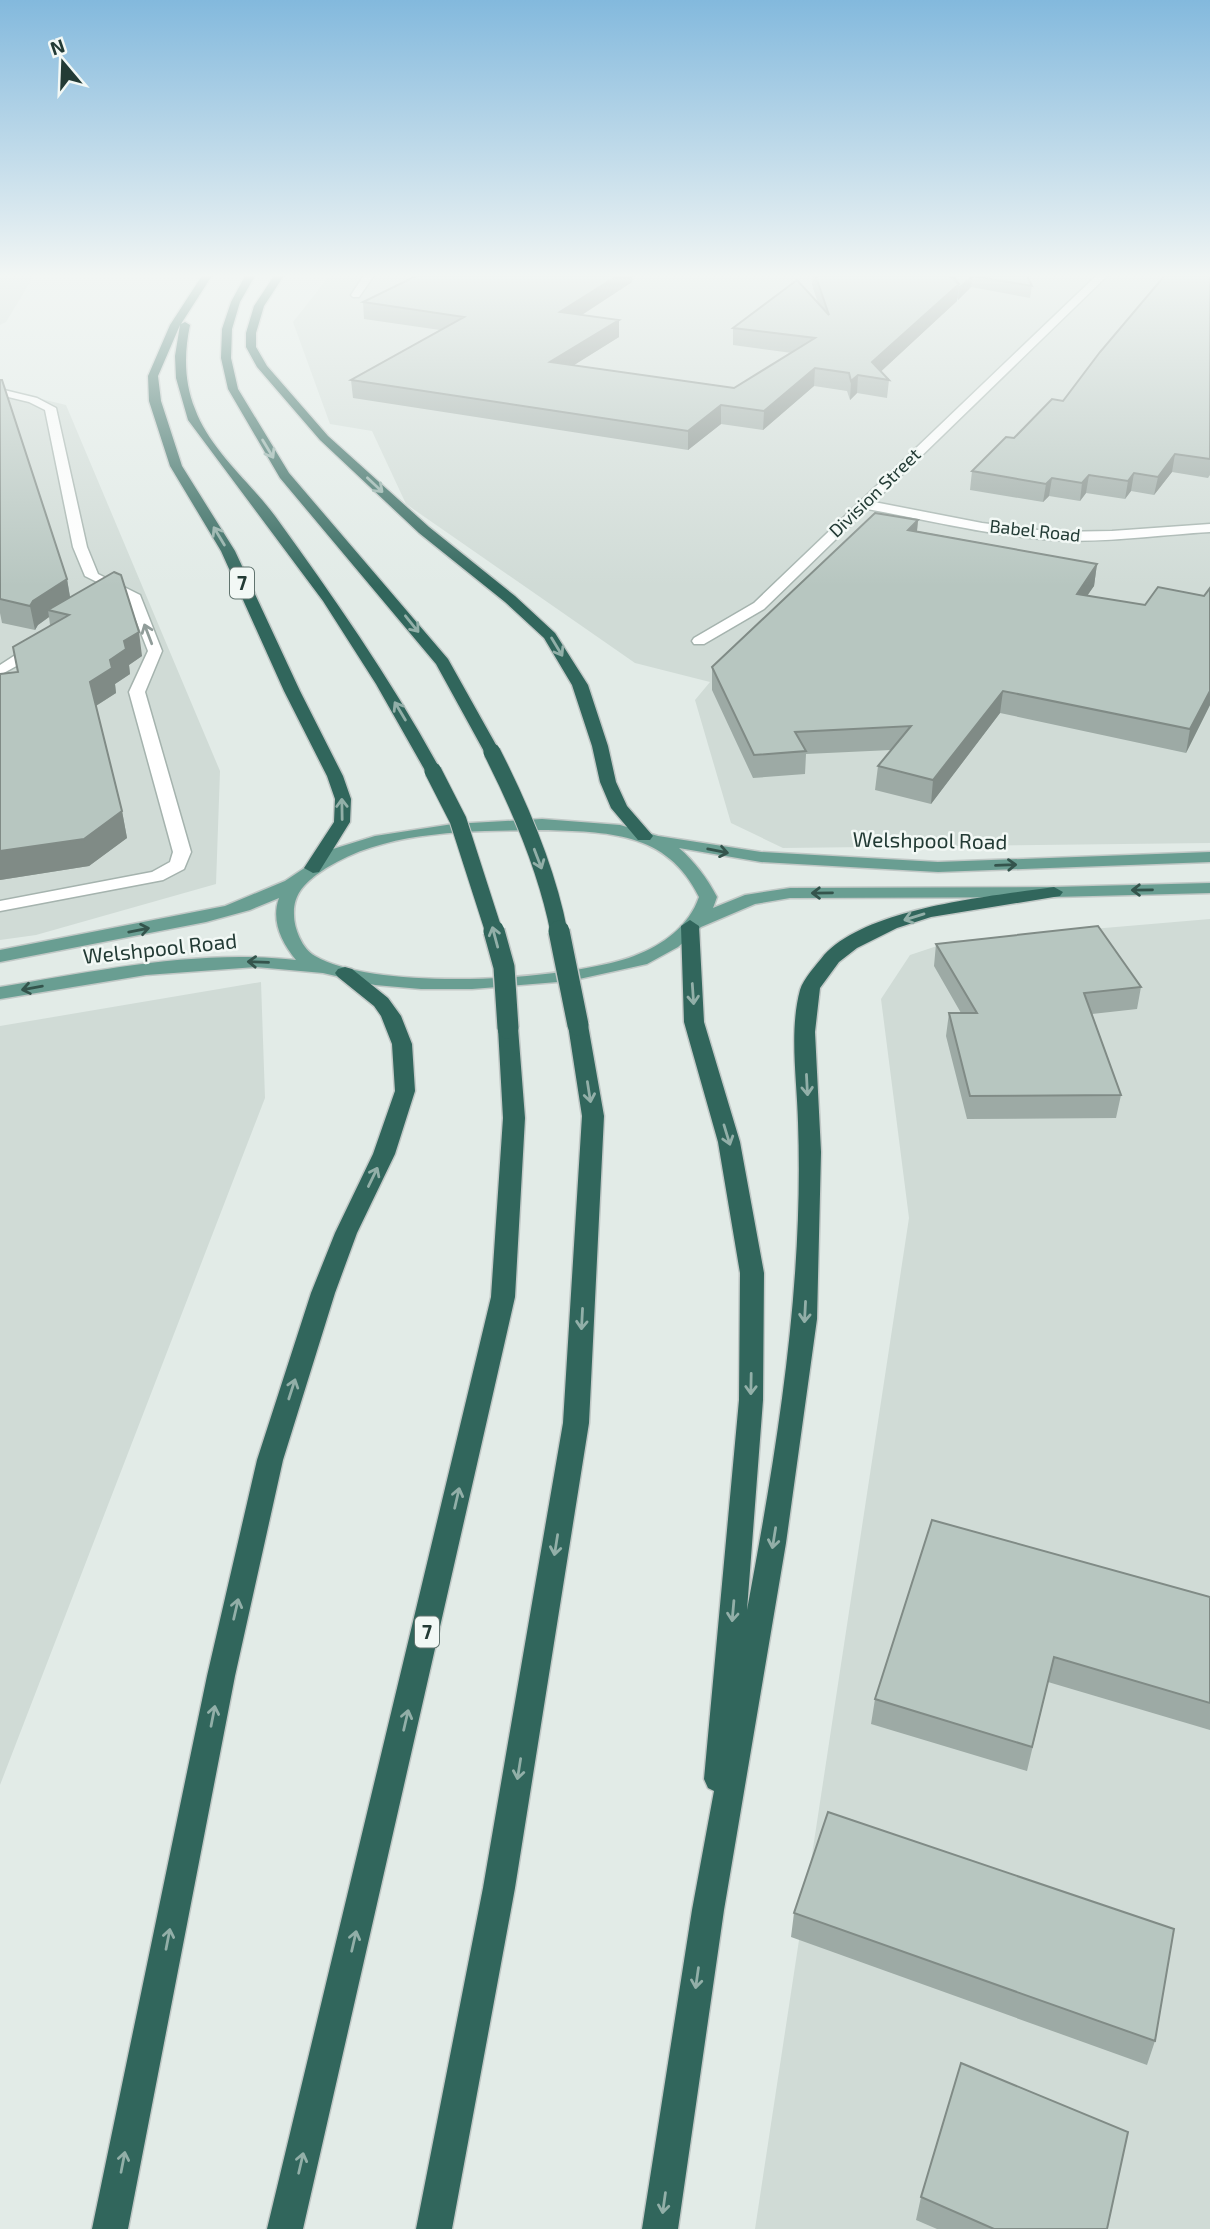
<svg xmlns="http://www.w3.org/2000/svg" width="1210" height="2229" viewBox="0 0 1210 2229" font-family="'Exo 2',sans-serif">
	<rect width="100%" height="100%" fill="#e2ebe7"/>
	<path fill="#d0dbd6" d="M0,274H35L6,322L0,325Z
		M331,274H1210V843L783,848L731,823L695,700L710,682L635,663L406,504L372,431L330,424L293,322Z
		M0,389L66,405L220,771L216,884L36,935L0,940Z
		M1210,919V2229H755L909,1218L881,999L910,955L952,941Z
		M261,982L265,1098L0,1785V1026Z"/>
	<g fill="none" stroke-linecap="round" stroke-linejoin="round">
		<defs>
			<path id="minor" d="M365,274H375L359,297H353L351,295Z
				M1098,274H1109L874,502L982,523L1054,532L1112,531L1210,524V532C1158,535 1106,543 1054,540C991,536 929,520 867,509L764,609L704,644H694L692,641L694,638L754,603Z
				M0,389L37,398L56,408L87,547L98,574L140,595L162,651L145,692L191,852L184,869L163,880L0,911V901L152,872L170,862L173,852L129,692L148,651L127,597L85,576L73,547L45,410L29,402L0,395Z
				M37,641L44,645L40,653L0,675V665Z"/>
			<path id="major" d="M542,819L620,825L658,836L761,852L938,862L1210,852V862L938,872L761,862L679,848C695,862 707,878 717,897L713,908L745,895L790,888L1054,887L1210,883V893L1054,897L790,898L755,904L701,927L678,947L647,964L570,981L472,989H421L375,985L323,973L256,967L146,975L0,999V987C97,971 197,949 296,960C281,942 271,920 279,898L250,910L206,922L0,962V950L225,906L285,881L333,849L375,836L453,824ZM542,830C607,832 667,831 699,897C689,926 663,945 634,956C567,981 377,992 315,956C302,949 294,928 294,915C293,896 303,885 316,875C378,829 468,831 542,830Z"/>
			<path id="highway" d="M203,274H213L181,324L185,322L190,325C184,353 184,382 195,409C210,450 249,481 275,516C335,599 392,681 441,771L433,776L427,774L376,684L323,601L188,420L176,378L175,356L180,325L158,376L161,401L182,466L235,551L300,691L343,776L351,799L350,822L319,872L313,873L304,868L334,822L335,799L327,776L284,691L221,551L170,466L149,401L148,376L170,325Z
				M246,274H256L240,302L232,329L231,358L238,389L289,473L448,659L500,752L498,755H486L436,664L280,478L228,389L221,358L222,329L231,302Z
				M275,274H285L264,306L256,333V347L267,366L328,436L429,527L515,596L555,633L588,685L608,746L616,782L627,806L653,836L650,840H638L611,808L600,782L592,746L572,685L544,638L505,602L419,533L320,440L257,367L246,347V333L254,306Z
				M1054,887L1063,892L1060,896L931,917L897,928L857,948L839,962L820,988L815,1032L821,1152L817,1319L786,1543L724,1910L678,2229H642L692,1910L714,1791L708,1788L704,1779L739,1400L740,1273L718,1142L684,1022L681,926L690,920L699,926L704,1022L740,1142L764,1273L763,1400L747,1610C777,1449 804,1286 798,1122C797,1080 789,1031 800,990C803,979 817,964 824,955C868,907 992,896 1054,887Z
				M345,967L352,969L388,998L401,1016L412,1044L415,1091L395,1154L357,1233L335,1293L283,1460L235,1676L128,2229H92L207,1676L257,1460L311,1293L335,1233L373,1154L395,1091L392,1044L381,1016L374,1006L338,977L335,973L338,969Z
				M578,1019L585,1021L588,1025L604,1116L589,1423L515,1888L452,2229H416L483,1888L563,1423L582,1116L568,1025L571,1021Z
				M508,1022L515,1024L518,1028L525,1118L515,1297L303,2229H267L491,1297L503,1118L498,1028L501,1024Z"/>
		</defs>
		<use href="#minor" stroke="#a5b3ae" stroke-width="3"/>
		<use href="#major" stroke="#c1c8c6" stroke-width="3"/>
		<use href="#highway" stroke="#c1c8c6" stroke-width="3"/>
		<use href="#minor" fill="#fff" fill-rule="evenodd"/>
		<use href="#major" fill="#699e92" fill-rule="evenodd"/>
		<use href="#highway" fill="#31665c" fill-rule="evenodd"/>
		<defs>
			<path id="highway-bridge-far1" d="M492,752C521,809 547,870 559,932
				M433,771L458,820L494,932"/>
			<path id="highway-bridge" d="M494,931L504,967L508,1028
				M559,931L578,1025"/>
		</defs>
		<use href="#highway-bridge-far1" stroke="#c1c8c6" stroke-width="19" stroke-linecap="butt"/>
		<use href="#highway-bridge" stroke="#c1c8c6" stroke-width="24" stroke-linecap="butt"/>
		<use href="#highway-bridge-far1" stroke="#31665c" stroke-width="17"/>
		<use href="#highway-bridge" stroke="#31665c" stroke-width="21"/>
	</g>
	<path fill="#9daaa5" d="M813,274H1026L1032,286L1030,298L971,287L958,300L957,298V301L881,371L889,380L887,398L857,393L850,400L847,391L814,386L763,430L721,424L688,450L353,398L351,380L440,330L364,319L363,302L632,282L582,315L619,320V337L574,365L734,388L792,353L733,345V328L818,303L812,285Z
		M1210,274V475L1208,478L1172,472L1154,495L1131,491L1125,499L1086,493L1080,501L1049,496L1043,502L970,490L972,471L1063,401Z
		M0,380L67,579L70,597L142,656L129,665L130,674L115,684L116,693L96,706L122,811L127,838L89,866L0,880V674L18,672L50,625L49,617L38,625L35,630L2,623L0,613Z
		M918,520L917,531L1097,564L1094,586L1087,595L1210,705L1186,753L1000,713L931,804L875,790L878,766L891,750L806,754L805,774L753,778L712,690V667Z
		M936,944L1141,987L1137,1009L1092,1014L1121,1095L1116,1118L967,1119L946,1036L949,1013H961L934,966Z
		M1210,1597V1730L1048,1682L1027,1771L871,1724L875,1699Z
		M794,1913L1155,2041L1147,2065L791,1937Z
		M921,2197L1107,2229H937L916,2220Z"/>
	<path fill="#808b86" d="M620,274H633L632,282L560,329V312Z
		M973,276L971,287L958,300L959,288Z
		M959,284L957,301L874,378L872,362Z
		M619,320V337L550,380V362Z
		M815,368L814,386L763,430L764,411Z
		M858,375L857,393L850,400L851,381Z
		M721,405V424L688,450V431Z
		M1175,454L1172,472L1154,495L1158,477Z
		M1134,473L1131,491L1125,499L1128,481Z
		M1089,475L1086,493L1080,501L1082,483Z
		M1052,478L1049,496L1043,502L1046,484Z
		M918,520L916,541L908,530Z
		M1097,564L1094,586L1074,615L1077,594Z
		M67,579L71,603L48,610L49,617L38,625L35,630L30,606L33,601Z
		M139,632L142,656L129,665L130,674L115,684L116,693L94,707L90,682L110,660L124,641Z
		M1003,691L1000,713L931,804L933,780Z
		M1210,691V705L1186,753L1190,729Z
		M122,811L127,838L89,866L0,880V851Z"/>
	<path fill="#b7c6c0" stroke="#808b86" stroke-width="2" d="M420,274H620L560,312L619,320L550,362L734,388L815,338L733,328L797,280L829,315L815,274H947L959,284L872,362L889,380L858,375L851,381L849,373L815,368L764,411L721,405L688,431L351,380L464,317L363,302Z
		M953,274H1026L1032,286L973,276L959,288L958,285L959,284L957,283Z
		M1166,274H1210V459L1175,454L1158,477L1134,473L1128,481L1089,475L1082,483L1052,478L1046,484L972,471L1006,437L1014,438L1052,399L1063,401L1100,352Z
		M0,380H2L67,579L33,601L30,606L0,599Z
		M875,513L918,520L908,530L1097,564L1077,594L1145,605L1158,587L1204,596L1210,588V691L1190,729L1003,691L933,780L878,766L911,726L795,732L806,751L754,755L712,667Z
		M114,572L121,575L139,632L124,641L126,649L110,660L112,668L90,682L122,811L84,839L0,851V674L18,672L13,647L69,615L48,610Z
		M1098,926L1141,987L1084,993L1121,1095L970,1096L949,1013H977L936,944Z
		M932,1520L1210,1597V1703L1054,1657L1032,1747L875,1699Z
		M828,1812L1174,1929L1155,2041L794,1913Z
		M961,2063L1128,2132L1107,2229H994L921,2197Z"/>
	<defs><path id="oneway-shaft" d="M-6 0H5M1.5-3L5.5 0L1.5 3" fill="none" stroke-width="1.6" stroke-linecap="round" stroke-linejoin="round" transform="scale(1.75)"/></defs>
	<g stroke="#92afa8">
		<use href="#oneway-shaft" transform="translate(268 449) rotate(59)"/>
		<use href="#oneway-shaft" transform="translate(375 485) rotate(43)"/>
		<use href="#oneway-shaft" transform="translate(219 536) rotate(-121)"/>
		<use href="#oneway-shaft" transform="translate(412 624) rotate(51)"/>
		<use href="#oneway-shaft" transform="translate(557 647) rotate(59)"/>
		<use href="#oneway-shaft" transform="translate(400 711) rotate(-121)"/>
		<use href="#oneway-shaft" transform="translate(342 809) rotate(-91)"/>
		<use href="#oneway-shaft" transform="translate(538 859) rotate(69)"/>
		<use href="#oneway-shaft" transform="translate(914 917) rotate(163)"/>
		<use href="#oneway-shaft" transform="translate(495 937) rotate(-105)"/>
		<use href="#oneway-shaft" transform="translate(693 994) rotate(86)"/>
		<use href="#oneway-shaft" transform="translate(807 1085) rotate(87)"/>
		<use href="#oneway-shaft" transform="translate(589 1092) rotate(81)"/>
		<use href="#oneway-shaft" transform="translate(727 1135) rotate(73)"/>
		<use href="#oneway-shaft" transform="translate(373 1177) rotate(-64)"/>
		<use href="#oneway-shaft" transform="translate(805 1312) rotate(93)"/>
		<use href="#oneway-shaft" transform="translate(582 1319) rotate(93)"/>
		<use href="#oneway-shaft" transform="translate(751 1384) rotate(91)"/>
		<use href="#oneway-shaft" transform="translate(292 1389) rotate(-72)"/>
		<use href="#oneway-shaft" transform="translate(457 1498) rotate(-77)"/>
		<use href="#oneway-shaft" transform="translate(774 1538) rotate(99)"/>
		<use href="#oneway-shaft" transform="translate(556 1545) rotate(99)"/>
		<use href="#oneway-shaft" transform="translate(236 1609) rotate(-77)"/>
		<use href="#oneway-shaft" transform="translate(733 1611) rotate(95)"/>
		<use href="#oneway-shaft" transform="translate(213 1716) rotate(-79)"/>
		<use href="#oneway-shaft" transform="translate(406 1720) rotate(-77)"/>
		<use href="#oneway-shaft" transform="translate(519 1769) rotate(99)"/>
		<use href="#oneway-shaft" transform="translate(168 1939) rotate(-79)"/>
		<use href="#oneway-shaft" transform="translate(354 1941) rotate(-77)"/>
		<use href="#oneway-shaft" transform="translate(697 1978) rotate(98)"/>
		<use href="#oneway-shaft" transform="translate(123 2162) rotate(-79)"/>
		<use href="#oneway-shaft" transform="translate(301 2163) rotate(-77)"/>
		<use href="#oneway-shaft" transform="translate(664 2203) rotate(98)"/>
	</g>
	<use stroke="#919d9a" href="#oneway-shaft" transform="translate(148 634) rotate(-111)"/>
	<g stroke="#34544c">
		<use href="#oneway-shaft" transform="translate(718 851) rotate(11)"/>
		<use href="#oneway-shaft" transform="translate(1006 865) rotate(-2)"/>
		<use href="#oneway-shaft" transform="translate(1142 890) rotate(179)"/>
		<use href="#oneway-shaft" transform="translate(822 893) rotate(179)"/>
		<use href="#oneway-shaft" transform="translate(139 930) rotate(-11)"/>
		<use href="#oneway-shaft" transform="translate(258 962) rotate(-178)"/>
		<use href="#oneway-shaft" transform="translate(32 988) rotate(170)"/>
	</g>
	<linearGradient id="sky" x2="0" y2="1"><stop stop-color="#83b9dd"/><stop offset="0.47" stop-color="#f2f6f4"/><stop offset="1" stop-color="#f2f6f4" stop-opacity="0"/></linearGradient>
	<rect width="1210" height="586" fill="url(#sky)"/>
	<g text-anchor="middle" stroke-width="5" stroke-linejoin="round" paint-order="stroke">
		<g font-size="18" fill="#233b35" stroke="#f2f8f5">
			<text transform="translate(875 493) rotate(-44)" y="6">Division Street</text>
			<text transform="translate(1035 531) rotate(6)" y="6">Babel Road</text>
		</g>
		<g fill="#f2f8f5" stroke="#61746f" stroke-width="2">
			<rect x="230" y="567.5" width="24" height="31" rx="5"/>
			<rect x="415" y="1616.5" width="24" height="31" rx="5"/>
		</g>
		<g font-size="19" font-weight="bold" fill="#233b35">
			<text x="242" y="590">7</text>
			<text x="427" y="1639">7</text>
		</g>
		<g font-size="21" fill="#233b35" stroke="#f2f8f5">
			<text transform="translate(930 841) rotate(1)" y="7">Welshpool Road</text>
			<text transform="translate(160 949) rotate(-6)" y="7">Welshpool Road</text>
		</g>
	</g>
	<g transform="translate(63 63) rotate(341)" stroke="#f2f8f5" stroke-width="5" paint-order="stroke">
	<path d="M0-5L12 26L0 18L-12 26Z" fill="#233b35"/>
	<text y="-10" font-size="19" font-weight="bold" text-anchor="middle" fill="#233b35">N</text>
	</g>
</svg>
